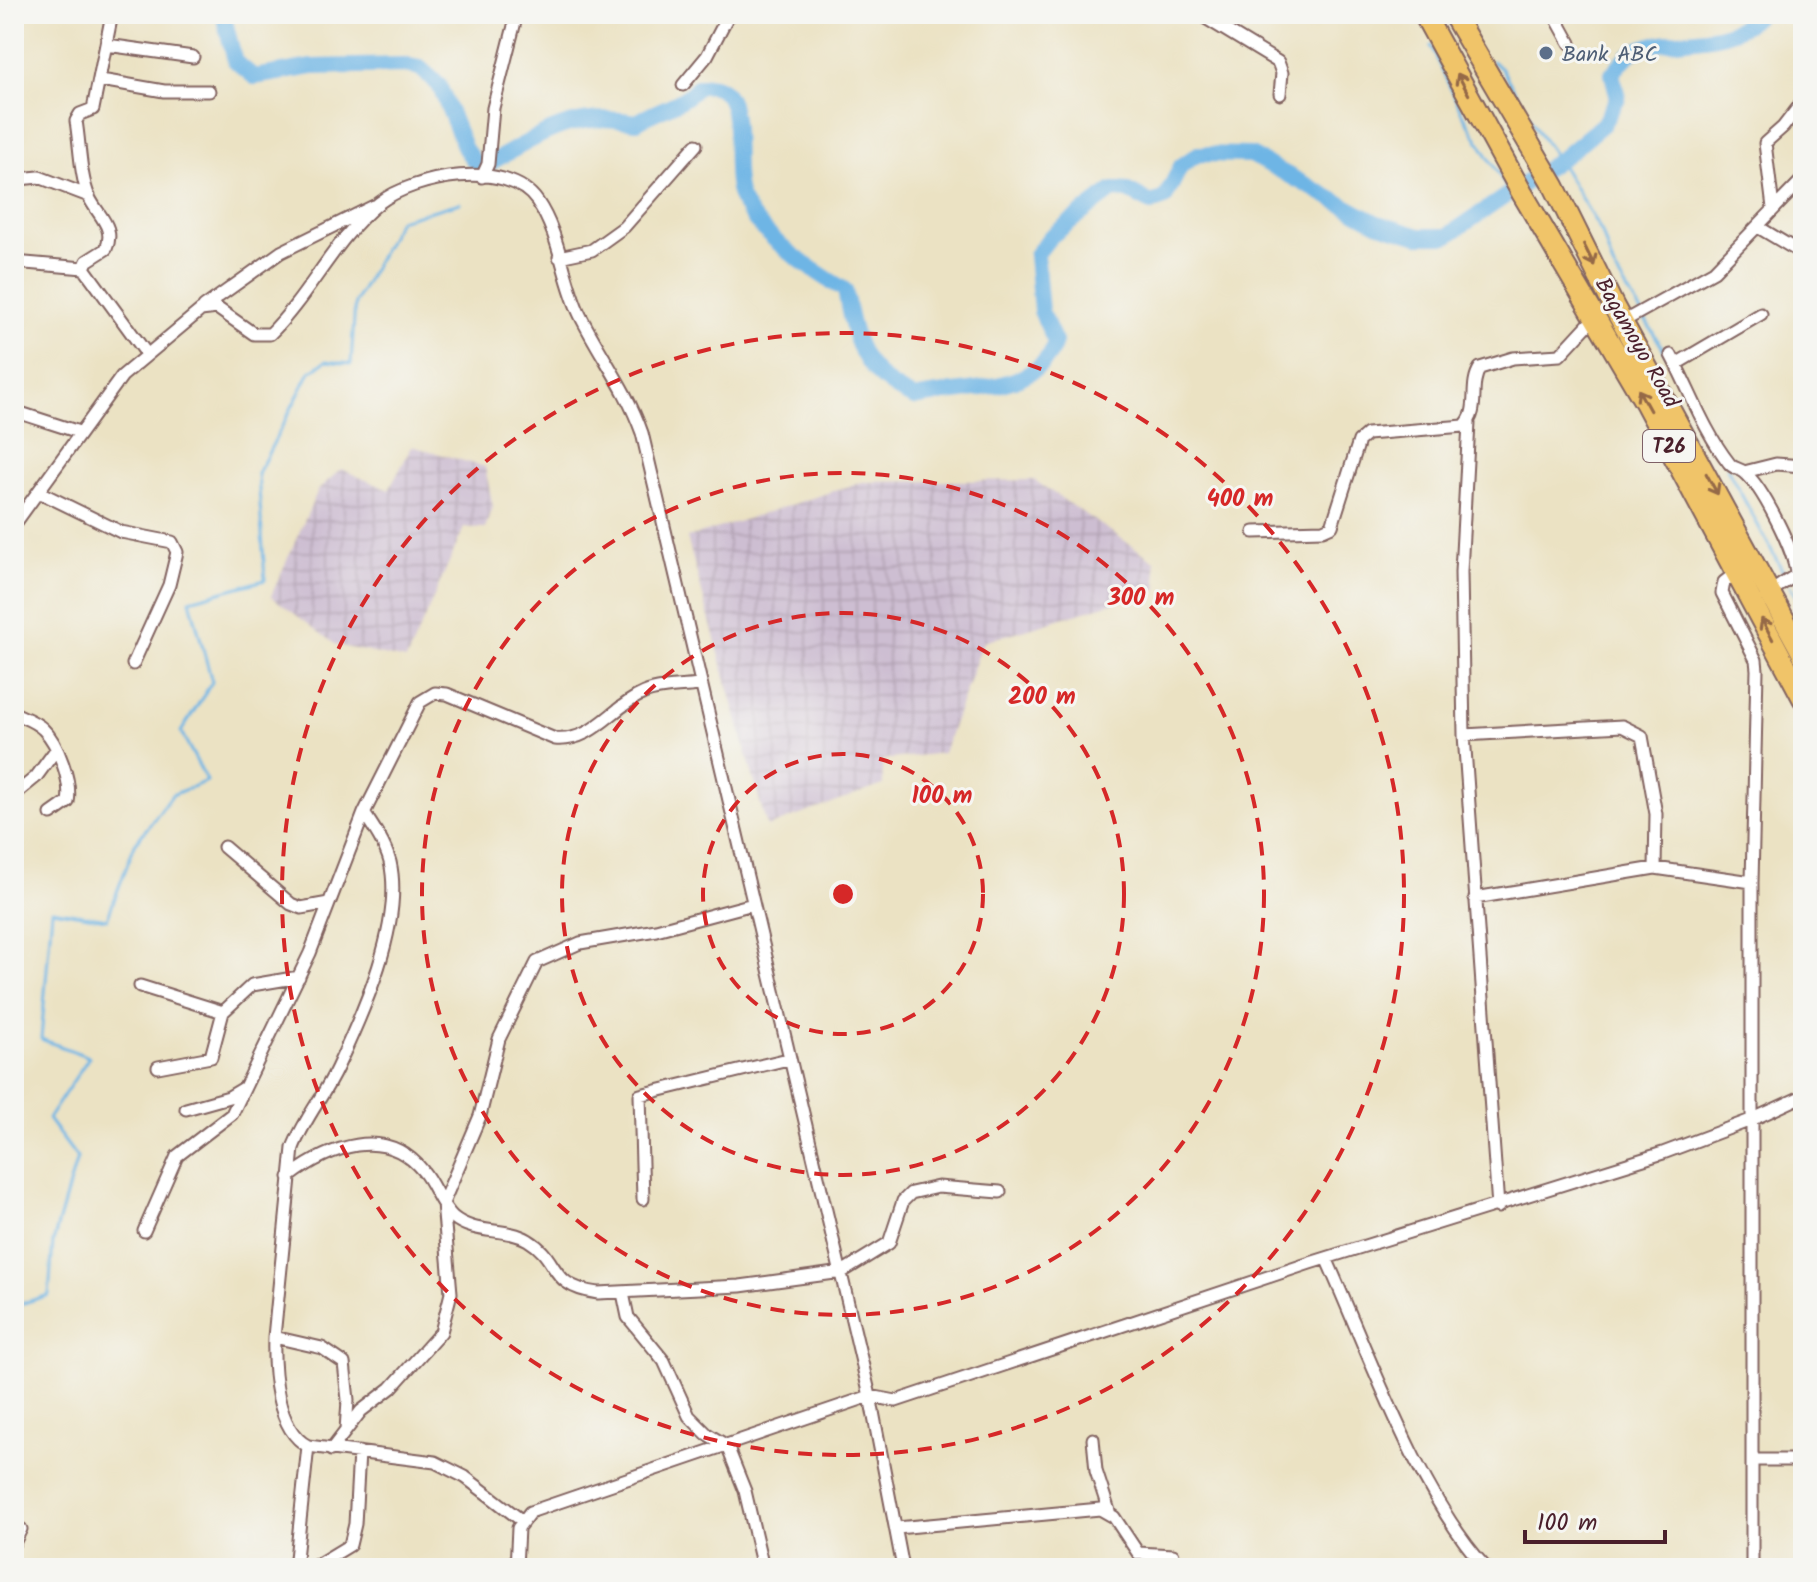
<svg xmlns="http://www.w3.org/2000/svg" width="1817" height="1582" viewBox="0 0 1817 1582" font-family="Kalam,sans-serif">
	<defs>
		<pattern id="industrial-grid" width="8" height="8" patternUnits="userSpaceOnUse" patternTransform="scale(2)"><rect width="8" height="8" fill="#cdbed2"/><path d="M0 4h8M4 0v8" fill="none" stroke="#b2a3b4"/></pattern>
	</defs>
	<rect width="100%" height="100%" fill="#f6f6f2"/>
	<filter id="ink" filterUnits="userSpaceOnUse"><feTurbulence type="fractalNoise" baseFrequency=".0125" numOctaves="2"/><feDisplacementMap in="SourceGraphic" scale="16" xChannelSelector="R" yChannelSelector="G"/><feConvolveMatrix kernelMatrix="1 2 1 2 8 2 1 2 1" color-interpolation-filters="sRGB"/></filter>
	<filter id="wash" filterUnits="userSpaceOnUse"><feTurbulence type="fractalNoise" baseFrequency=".006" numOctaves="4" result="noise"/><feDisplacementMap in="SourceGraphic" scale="32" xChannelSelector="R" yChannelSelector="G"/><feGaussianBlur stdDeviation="1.8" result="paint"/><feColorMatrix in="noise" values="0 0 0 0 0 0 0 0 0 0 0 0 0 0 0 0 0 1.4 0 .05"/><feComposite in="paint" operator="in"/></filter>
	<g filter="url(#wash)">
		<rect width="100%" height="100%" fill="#ebe2c3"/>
		<path fill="url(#industrial-grid)" d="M412,446L485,467L493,507L485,528H464L406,660L336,645L271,596L318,490L341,469L389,490Z
			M1034,480L1155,561L1158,589L983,642L943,753L882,760L883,785L767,827L687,538L862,482Z"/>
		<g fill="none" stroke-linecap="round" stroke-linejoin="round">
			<path stroke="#6eb5e5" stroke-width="3" d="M1431,46L1462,113L1523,215
				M1492,61L1502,69L1538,132L1559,161L1602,233L1613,267L1667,355
				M1727,468L1786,577
				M1790,586L1803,608
				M14,1306L49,1295L53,1242L77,1158L48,1119L89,1057L41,1039L52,910L107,919L135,844L172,795L207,781L181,732L212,682L190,600L265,580L258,473L310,372L326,361L351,364L355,303L399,220L460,203"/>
			<path stroke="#6eb5e5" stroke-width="16" d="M223,14L235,61L254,77L312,67L404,65L420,68L439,85L465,149L477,165L488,164C544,134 570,111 637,122C657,109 682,105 697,87C755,72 725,171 742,201C761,237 811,269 845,290C854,342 862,375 914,398C957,388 1041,393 1055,342L1041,311L1036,255L1050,237L1113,190L1128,191L1151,203L1165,198L1181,166L1198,154L1251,155L1377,223L1419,236H1447L1566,155L1603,124L1618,98L1612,74C1617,68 1623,60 1629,55C1664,30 1722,52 1759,14"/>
		</g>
	</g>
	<g filter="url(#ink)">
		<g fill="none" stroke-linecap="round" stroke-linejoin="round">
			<defs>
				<path id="street" d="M112,14L93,109L80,114L76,121C80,145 80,176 89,197C98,216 116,227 106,249L87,261L84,268L146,353
					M1199,14L1278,62L1282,73L1280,94
					M1554,14L1570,43
					M107,45L193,57
					M101,80L164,91H209
					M683,85L707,56L729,14
					M482,177L488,164L493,108L517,14
					M19,179L39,177L89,196
					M1773,208L1765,143L1783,127L1803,101
					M1758,227L1803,254
					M559,257L592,250L624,227L696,145
					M14,262L84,268
					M204,307L281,252L374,206
					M1624,321L1714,271L1803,179
					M1671,355C1690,391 1704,431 1729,463C1733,469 1739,468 1744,472C1762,486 1796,553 1796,575L1770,592
					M1676,364L1761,314
					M14,411L79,432
					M1469,423L1461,572L1464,735L1498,1207
					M1744,472L1776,464L1803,466
					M39,492L121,532L172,542L177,552L169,585L133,664
					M14,525L122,376L201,310L217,308L254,334H270C310,295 335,238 379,203C414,176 507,158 537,201C560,234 563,280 580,315C601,357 626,388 642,433L870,1396L896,1401L1310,1263L1663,1153L1751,1120L1803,1096
					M1254,532L1323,530L1332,526L1359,441L1367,434L1464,426C1481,411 1468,386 1480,368L1513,358L1560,355L1596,316
					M1737,572L1724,582L1722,593L1756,660L1757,670L1752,882V1568
					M14,713C24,718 35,721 43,729C58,743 72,782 68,802L51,814
					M1464,735L1622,726L1642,736L1656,814L1655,868
					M14,795L36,777L55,751
					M364,813C374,828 385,844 390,862C404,922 363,1013 337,1068C324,1096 304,1119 293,1148L274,1337C273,1369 276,1430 308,1446L435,1462L465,1477L521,1520
					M224,847L291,904L301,908L329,903
					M1475,898L1655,868L1752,882
					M140,986L223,1012L252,985L299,977
					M158,1067L211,1057L223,1012
					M186,1109L229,1097L244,1088
					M289,1177C329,1147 385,1124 423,1171C434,1184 440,1205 453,1217C474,1235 506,1227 528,1240C561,1260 547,1286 598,1293L740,1286L842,1272L889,1243L903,1201L911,1193L938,1187L1000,1192
					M643,1199L640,1095L788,1059
					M144,1231L177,1156L232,1114L310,953L364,813L420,702L435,693L447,694L555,739C594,742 611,707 644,693C661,686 683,687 701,685
					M1326,1258C1368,1351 1418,1495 1486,1568
					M623,1293L628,1317L664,1361L689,1416L707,1434L727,1446L745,1491L763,1568
					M274,1337L322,1348L344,1363L348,1400L346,1430
					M1093,1439L1096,1471L1109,1511
					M331,1450L361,1411L391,1388L441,1332L451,1293L443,1203L480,1116L499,1039L537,962L580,943L656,930L753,904
					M1753,1460H1803
					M897,1528L1100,1509L1114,1517L1138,1553L1173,1555
					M14,1543L21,1529
					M295,1568L308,1446
					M312,1568L350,1545L355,1524L359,1452
					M516,1568L518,1528L530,1512L870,1396L903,1568"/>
				<path id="highway" d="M1424,14L1522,193L1646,404L1803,698
					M1453,14L1554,186L1614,307L1803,654"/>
			</defs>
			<use href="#street" stroke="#826360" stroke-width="15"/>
			<use href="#highway" stroke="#826360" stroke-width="24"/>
			<use href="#street" stroke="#fff" stroke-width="11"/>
			<use href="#highway" stroke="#f0c469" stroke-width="20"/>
		</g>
		<defs><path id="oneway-shaft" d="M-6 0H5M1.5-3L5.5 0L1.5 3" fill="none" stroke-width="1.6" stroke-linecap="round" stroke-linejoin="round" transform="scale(2)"/></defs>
		<g stroke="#956947">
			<use href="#oneway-shaft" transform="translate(1463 84) rotate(-118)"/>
			<use href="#oneway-shaft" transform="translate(1589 255) rotate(64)"/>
			<use href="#oneway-shaft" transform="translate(1644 400) rotate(-119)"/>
			<use href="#oneway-shaft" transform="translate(1712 484) rotate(61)"/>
			<use href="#oneway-shaft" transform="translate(1767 629) rotate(-118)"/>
		</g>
	</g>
	<g fill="none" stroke="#d62828" stroke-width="4" stroke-dasharray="14 10">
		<circle cx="843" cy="894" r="140"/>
		<circle cx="843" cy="894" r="281"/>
		<circle cx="843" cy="894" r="421"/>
		<circle cx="843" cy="894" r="561"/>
	</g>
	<circle fill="#5c6f8a" stroke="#f6f6f2" stroke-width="3" cx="1546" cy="53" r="8"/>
	<g text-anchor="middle" stroke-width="6" stroke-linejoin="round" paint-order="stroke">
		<rect fill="#f6f6f2" stroke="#7e6067" stroke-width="2" x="1643" y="430" width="52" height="32" rx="6"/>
		<g font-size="20" font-weight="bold" fill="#4a1f2b">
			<text x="1669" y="453">T26</text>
		</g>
		<g font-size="22" fill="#4e5e75" stroke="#f6f6f2" text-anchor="start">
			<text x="1562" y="61">Bank ABC</text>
		</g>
		<g font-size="22" fill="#4a1f2b" stroke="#f6f6f2">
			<text transform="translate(1638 342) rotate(60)" y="8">Bagamoyo Road</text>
		</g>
	</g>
	<circle cx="843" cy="894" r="12" fill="#d62828" stroke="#f6f6f2" stroke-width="4"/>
	<g font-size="24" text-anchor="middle" font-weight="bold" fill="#d62828" stroke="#f6f6f2" stroke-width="6" stroke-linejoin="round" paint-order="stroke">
		<text x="1240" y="506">400 m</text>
		<text x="1141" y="605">300 m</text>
		<text x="1042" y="704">200 m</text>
		<text x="942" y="803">100 m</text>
	</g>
	<rect width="1817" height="1582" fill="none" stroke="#f6f6f2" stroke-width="48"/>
	<path d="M1525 1530v12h140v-12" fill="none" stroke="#4a1f2b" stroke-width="4"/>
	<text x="1537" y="1530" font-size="24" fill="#4a1f2b" stroke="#f6f6f2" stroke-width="6" paint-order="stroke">100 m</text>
</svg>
